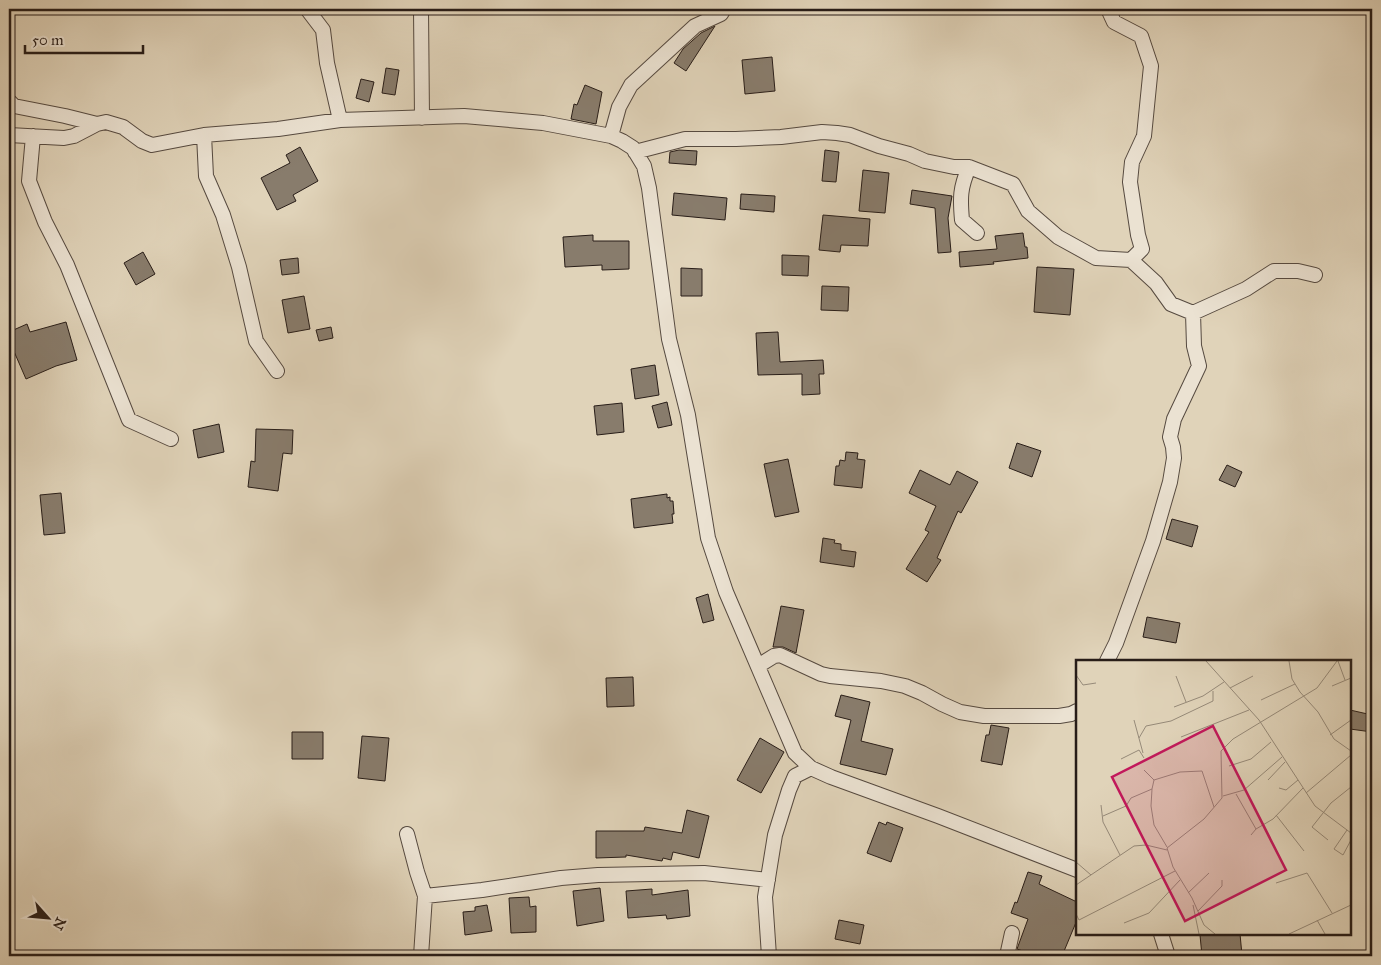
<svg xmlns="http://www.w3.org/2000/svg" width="1381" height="965" viewBox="0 0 1381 965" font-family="'IM FELL Great Primer',serif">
	<rect width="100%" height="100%" fill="#e0d3b9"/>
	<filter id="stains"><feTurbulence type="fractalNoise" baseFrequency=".004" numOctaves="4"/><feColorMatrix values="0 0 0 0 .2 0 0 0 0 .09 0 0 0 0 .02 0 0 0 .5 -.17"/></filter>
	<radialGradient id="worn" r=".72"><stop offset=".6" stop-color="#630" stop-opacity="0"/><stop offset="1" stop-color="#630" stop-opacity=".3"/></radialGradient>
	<path fill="#887c6c" stroke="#281d18" d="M715,26L686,71L674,63L683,49L701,33Z
		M772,57L775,91L745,94L742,60Z
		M386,68L399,70L395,95L382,93Z
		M361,79L374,82L369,102L356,98Z
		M585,85L602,92L596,124L571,119L574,104L577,105Z
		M300,147L318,181L293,195L296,201L277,210L261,178L290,163L286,155Z
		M679,150L697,151L696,165L669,163L670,152Z
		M825,150L839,152L836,182L822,181Z
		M863,170L889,173L885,213L859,211Z
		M912,190L952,196L948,218L951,252L938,253L935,208L910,204Z
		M674,193L727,198L725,220L672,215Z
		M741,194L775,196L774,212L740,209Z
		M823,215L870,219L868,246L841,245L840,252L819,250Z
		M1023,233L1025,247H1027L1028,258L993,262L994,264L960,267L959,252L997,249L995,236Z
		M593,235V241H629V269L602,270V265L565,267L563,237Z
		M143,252L155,274L136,285L124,263Z
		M782,255L809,256L808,276L782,275Z
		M298,258L299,273L282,275L280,260Z
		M1037,267L1074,269L1070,315L1034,312Z
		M681,268L702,269V296H681Z
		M822,286L849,287L848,311L821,310Z
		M304,296L310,329L288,333L282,300Z
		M66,322L77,360L56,366L26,379L9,340V332L27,324L30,332Z
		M331,327L333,338L319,341L316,330Z
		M778,332L780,362L823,360L824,374H819L820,394L802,395V374L758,375L756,333Z
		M655,365L659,395L635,399L631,369Z
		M667,402L672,425L658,428L652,406Z
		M622,403L624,432L597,435L594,406Z
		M219,424L224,452L198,458L193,430Z
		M256,429L293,430L292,454L283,453L278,491L248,487L251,461L255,462Z
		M1017,443L1041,451L1032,477L1009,468Z
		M846,452L858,453L857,459L865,460L862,488L834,485L836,466H839L840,460L845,461Z
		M788,459L799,512L775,517L764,464Z
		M1227,465L1242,472L1235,487L1219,480Z
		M920,470L950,485L957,471L978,482L961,513L958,511L937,558L941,560L927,582L906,569L929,532L925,530L936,506L909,493Z
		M61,493L65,533L44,535L40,495Z
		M667,494V498L670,497V501H673L674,514H672L673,523L634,528L631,499Z
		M1172,519L1198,526L1192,547L1166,539Z
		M823,538L835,540L834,543L841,544V550L856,552L854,567L820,562Z
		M708,594L714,620L703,623L696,598Z
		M781,606L804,610L796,653L783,647H773Z
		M1147,617L1180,623L1176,643L1143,637Z
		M633,677L634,706L607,707L606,678Z
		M841,695L870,702L861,741L893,749L886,775L840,764L851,720L835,716Z
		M1350,710L1372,715V732L1350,729Z
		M991,725L1009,728L1002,765L981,761L986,735H989Z
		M292,732H323V759H292Z
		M362,736L389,738L385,781L358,778Z
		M760,738L784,752L761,793L737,780Z
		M687,810L709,816L699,858L673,852L671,860L663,858L662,861L626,855V857L596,858V831H644L645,827L682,833Z
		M879,822L886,825L887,822L903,828L891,862L867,853Z
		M1028,872L1042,876L1039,884L1077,902V920L1062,956H1037L1017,949L1028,919L1011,913L1015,902L1017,903Z
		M600,888L604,921L577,926L573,891Z
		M652,889V895L688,890L690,916L667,919L666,915L628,918L626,891Z
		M529,897L530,907L536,906V932L511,933L509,898Z
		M487,905L492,931L465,935L463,912L475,911V907Z
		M839,920L864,925L860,944L835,939Z
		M1214,934H1240L1242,955L1202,956L1200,935Z"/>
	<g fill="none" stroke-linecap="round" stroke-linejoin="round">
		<defs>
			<path id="minor" d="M307,9L323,30L327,63L340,120
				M421,9L422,118
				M1108,9L1114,22L1141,36L1151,66L1144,136L1132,162L1130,182L1138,235L1142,249L1131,260L1156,283L1171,304L1193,313L1246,289L1274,271H1298L1315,275
				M9,101L14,106L65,116L97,124
				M9,135L64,138L74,136L97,124L106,122L123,127L142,141L152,145L204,135L278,129L340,120L464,116L543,123L611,136L622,141L633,148L644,166L649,188L669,339L688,415L708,538L726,592L795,753L811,768L831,777L938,816L1077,870
				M204,135L206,176L223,215L239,267L256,341L277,371
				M33,136L29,181L45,222L67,265L129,420L171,439
				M611,136L619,107L631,85L695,26L721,14L724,9
				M635,152L685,139H736L781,137L822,132L837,133L850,135L879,146L909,154L925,161L954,167H969L1013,184L1028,211L1058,237L1096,258L1131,260
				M969,167C960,188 960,198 962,220L977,233
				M1107,661L1116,643L1153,541L1170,482L1174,458L1173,447L1170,437L1174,419L1199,366L1194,346L1193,313
				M758,666L774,656L780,655L821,674L830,676L881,681L905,686L922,693L942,704L960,712L984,716H1059L1071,714L1077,711
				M407,834L417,872L425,896L482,890L561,878L598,875L704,873L768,880
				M1161,934L1168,956
				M421,956L425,896
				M769,956L765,897L775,835L789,790L795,776L811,768
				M1007,956L1012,933"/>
		</defs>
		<use href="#minor" stroke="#564a40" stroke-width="16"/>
		<use href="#minor" stroke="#ebe2d2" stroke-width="14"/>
	</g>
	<g transform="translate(1076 660)">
		<rect width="275" height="275" fill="#e0d3b9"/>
		<path fill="none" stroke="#968a79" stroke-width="1" d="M130,1L183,60L239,146L275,173M213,1L216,19L224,32L242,52L258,79L275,91M262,1L269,20M0,15L7,25L20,23M100,16L110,42M256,26L275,18M154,28L177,16M185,40L219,24M98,47L127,36L148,22M58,60L67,93M254,75L275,60M105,77L173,50M63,78L70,66L95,61L137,41V31M45,99L63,90L68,98M153,106L175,99L195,82M78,120L104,112L126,111L138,147M192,120L209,102M203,128L210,130L222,120M76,129L75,146L78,165L91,187M230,133L275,95M160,134L180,169L175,175M147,136L168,130L206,97M25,145L27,162L44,195M200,155L228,191M27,156L50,146L55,138L76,129L78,120L68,110M180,169L197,159L227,128M271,170L258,189L267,195L275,180M252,180L236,167L255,143L275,127M0,202L15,215M200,223L231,213L256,253M0,225L58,186L70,185L91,190M112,233L133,213M117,245L123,274M122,251L146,226V220M0,254L3,260L99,211M241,260L249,274M48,263L73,253L104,220M139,274L128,265L116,238L97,207L91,188L128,159L146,138L145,91L157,79L241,28L261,1M213,274L275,245"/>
		<path fill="#c2185b" fill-opacity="0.15" stroke="#c2185b" stroke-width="2.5" d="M137,66L210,210L109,261L36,117Z"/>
		<rect width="275" height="275" fill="none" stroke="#281d18" stroke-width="2.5"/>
	</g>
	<rect width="1381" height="965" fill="none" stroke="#e0d3b9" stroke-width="30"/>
	<rect x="10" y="10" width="1361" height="945" fill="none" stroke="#281d18" stroke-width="2.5"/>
	<rect x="15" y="15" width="1351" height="935" fill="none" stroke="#281d18"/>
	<g transform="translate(48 918) rotate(117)" stroke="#ebe2d2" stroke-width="4" paint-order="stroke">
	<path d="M0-4L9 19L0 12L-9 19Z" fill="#281d18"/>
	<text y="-8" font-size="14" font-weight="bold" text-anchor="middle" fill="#281d18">N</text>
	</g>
	<path d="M25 45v8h118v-8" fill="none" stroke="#281d18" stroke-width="2.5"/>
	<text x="32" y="45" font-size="15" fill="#281d18" stroke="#ebe2d2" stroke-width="4" paint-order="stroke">50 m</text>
	<rect width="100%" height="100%" filter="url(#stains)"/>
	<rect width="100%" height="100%" fill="url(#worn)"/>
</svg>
